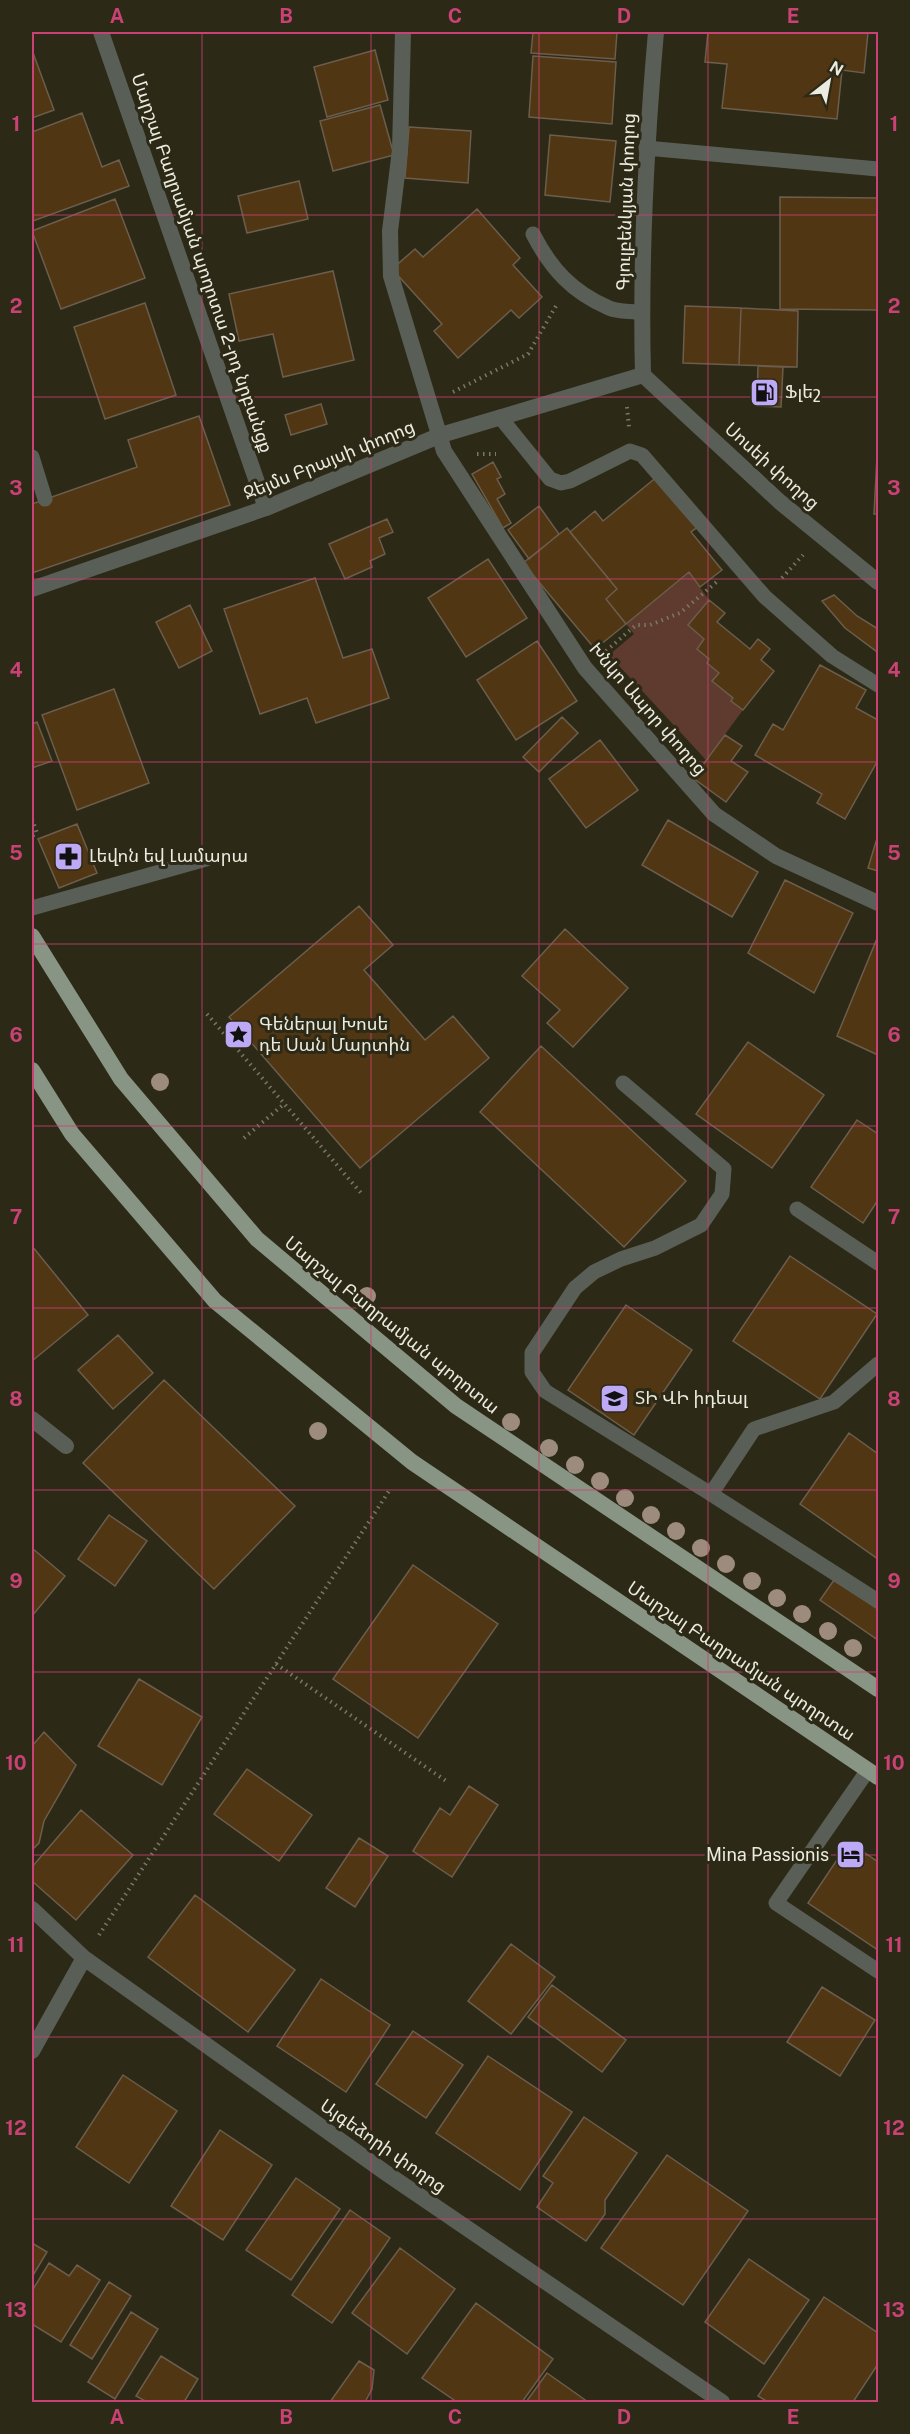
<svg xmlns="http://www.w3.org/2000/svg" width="910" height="2434" viewBox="0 0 910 2434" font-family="'Public Sans','Noto Sans Armenian',sans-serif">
	<rect width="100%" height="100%" fill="#2c2a17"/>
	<path fill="#5f3a2f" d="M689,572L709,600L688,625L704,639L697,649L709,659L707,663L719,673L713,681L733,698L731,701L743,710L706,760L609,655L634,634L626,624Z"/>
	<path fill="#503612" stroke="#6c5d4c" stroke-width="1.5" d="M533,32H617L615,59L531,53Z
		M708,32H868L864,73L842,70L837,119L722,108L727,64L705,62Z
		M32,50L54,110L32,118Z
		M375,50L388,100L327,117L314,67Z
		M533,56L616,62L612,124L529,117Z
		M380,105L394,155L333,171L320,121Z
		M82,113L102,167L119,160L129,186L33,221L32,132Z
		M409,127L471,131L468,183L405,178Z
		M550,135L616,141L610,202L545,195Z
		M299,181L308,219L247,233L238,196Z
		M780,197L878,198V310L780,309Z
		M115,199L145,278L61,309L32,231Z
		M477,209L520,258L513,265L542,297L519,318L511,310L458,358L434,331L442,324L392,269L415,249L423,257Z
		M333,271L354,360L283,377L273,334L239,341L229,294Z
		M145,303L176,395L105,419L74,327Z
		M685,306L741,308L739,365L683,363Z
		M741,308L798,311L797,367L739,365Z
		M758,366L783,367L781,407L757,406Z
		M321,404L327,424L291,435L285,415Z
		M199,416L230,505L32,573V504L137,467L128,440Z
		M878,437V514H874Z
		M493,462L501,477L497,479L505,494L497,499L511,523L503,528L472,474Z
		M658,476L699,526L691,532L722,570L700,587L689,572L626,624L606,599L617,589L570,532L595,511L603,521Z
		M539,506L559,534L529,559L508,530Z
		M387,519L393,532L379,538L385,554L370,561L372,567L345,579L329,544Z
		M567,528L617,589L606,599L626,624L595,649L523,563Z
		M488,559L527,618L466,657L428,598Z
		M315,578L343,658L372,649L389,698L316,723L307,698L260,714L224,609Z
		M834,595L857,616L878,629V647L876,651L845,628L822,601Z
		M709,600L725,613L717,622L750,649L758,639L770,649L761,660L774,671L743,710L731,701L733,698L712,681L719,673L707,663L709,659L697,649L704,639L688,625Z
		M190,605L212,651L179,668L156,622Z
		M537,641L577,701L516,740L477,680Z
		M820,665L866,690L856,708L878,720V760L845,819L817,803L822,794L755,755L773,724L783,730Z
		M114,689L149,783L77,810L42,715Z
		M562,717L578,733L539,772L523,757Z
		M37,722L52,761L32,768V724Z
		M725,735L742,746L731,761L748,772L726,802L693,778Z
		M600,740L638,790L586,828L549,779Z
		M668,820L758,872L732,917L642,865Z
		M77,824L97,873L59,888L38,839Z
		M878,835V871L868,868Z
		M785,880L853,913L814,993L748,953Z
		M359,906L393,945L364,970L425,1040L453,1016L489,1058L360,1168L229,1017Z
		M565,929L628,988L573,1047L547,1023L560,1010L522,976Z
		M878,936V1055L837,1036Z
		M748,1042L824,1095L772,1168L696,1114Z
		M541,1046L686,1181L624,1247L480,1112Z
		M857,1120L878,1134V1200L863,1223L811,1187Z
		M32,1246L88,1315L32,1361Z
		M790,1256L877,1314L820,1399L733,1341Z
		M626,1305L692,1350L634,1435L568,1390Z
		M118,1335L153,1373L113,1409L78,1370Z
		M164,1380L295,1506L214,1589L83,1463Z
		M849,1433L878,1454V1559L800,1504Z
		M109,1515L147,1541L115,1586L78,1559Z
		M32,1548L65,1576L32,1616Z
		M413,1565L498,1624L418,1738L333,1679Z
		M834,1580L878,1609V1640L820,1600Z
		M139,1679L202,1717L162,1785L98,1746Z
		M44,1732L76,1765L44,1821L39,1843L32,1850V1746Z
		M247,1769L312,1815L279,1861L214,1814Z
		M469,1786L498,1805L452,1877L413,1851L440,1808L450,1815Z
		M81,1810L133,1855L76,1920L32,1881V1867Z
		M359,1838L388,1856L355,1907L326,1888Z
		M849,1842L878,1862V1950L808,1903Z
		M195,1895L295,1970L248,2032L148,1957Z
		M511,1944L555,1977L511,2034L468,2001Z
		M321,1979L390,2025L346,2092L277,2046Z
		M552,1985L626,2040L602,2072L528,2017Z
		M822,1987L875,2020L840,2076L787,2042Z
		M413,2031L463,2065L426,2118L376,2084Z
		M488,2056L572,2112L520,2190L436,2133Z
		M123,2075L177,2111L129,2183L76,2147Z
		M584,2117L637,2153L605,2200V2214L586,2241L537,2207L553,2183L543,2176Z
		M220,2130L272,2165L223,2240L171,2206Z
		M667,2155L748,2211L683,2305L601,2248Z
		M296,2178L340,2209L291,2280L246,2250Z
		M350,2210L390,2238L332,2323L292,2295Z
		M32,2243L47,2252L32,2277Z
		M400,2248L455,2289L407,2354L352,2313Z
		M749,2259L809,2300L764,2364L705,2322Z
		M49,2263L69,2276L77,2265L100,2280L61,2342L32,2324V2291Z
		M109,2282L131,2296L92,2359L70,2345Z
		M824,2297L878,2333V2364L853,2402H768L758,2396Z
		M476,2303L553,2359L522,2402H457L422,2378Z
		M131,2312L158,2329L115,2399L88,2382Z
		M161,2356L198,2379L184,2402H147L136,2396Z
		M359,2361L374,2370L372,2389L365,2402H330Z
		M547,2373L588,2402H526Z"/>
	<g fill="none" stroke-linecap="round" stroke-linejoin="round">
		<path stroke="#797868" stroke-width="4" stroke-dasharray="1.5 4.5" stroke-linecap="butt" d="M453,392L528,354L556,306
			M627,407L629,427
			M477,454H496
			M782,578L803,555
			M606,651L636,625H650L680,613L719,580
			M32,819L37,833L32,836
			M207,1014L361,1193
			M244,1138L284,1104
			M276,1664L449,1783
			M99,1935L391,1488"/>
		<path stroke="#595f57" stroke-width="15" d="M646,148L878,169
			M533,234C551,269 572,292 609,308C618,312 631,311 642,313
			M500,417L550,479L561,483L570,481L630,451L642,455L765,597L832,656L878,685
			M32,457L45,499
			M32,908L206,859
			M623,1083L724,1169L722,1194L701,1225L655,1248L621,1259L594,1272L575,1288L532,1353V1372L545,1391L711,1494
			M797,1209L878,1263
			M878,1364L834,1402L754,1429L711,1494L878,1601
			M868,1770L776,1903L878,1971"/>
		<path stroke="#595f57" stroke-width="16" d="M101,32L266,508
			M403,32L400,150L390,231L391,276L444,451L585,668L714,814L776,856L878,903
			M643,375L780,502L878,582
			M32,1419L66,1446
			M32,1909L84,1958L386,2173L722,2402
			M32,2051L84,1958"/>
		<path stroke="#595f57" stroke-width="16" d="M32,589L266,508L441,435L643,375C640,260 646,146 656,32"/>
		<path stroke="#889584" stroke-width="16" d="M32,936L121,1079L257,1239L456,1406L878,1689
			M32,1070L72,1134L215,1301L412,1462L878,1777"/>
	</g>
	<g fill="#9d8b7d">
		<circle cx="160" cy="1082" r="9"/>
		<circle cx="367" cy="1296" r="9"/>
		<circle cx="511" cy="1422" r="9"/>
		<circle cx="318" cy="1431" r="9"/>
		<circle cx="549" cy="1448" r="9"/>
		<circle cx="575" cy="1465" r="9"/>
		<circle cx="600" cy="1481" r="9"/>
		<circle cx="625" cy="1498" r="9"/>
		<circle cx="651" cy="1515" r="9"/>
		<circle cx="676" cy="1531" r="9"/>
		<circle cx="701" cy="1548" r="9"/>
		<circle cx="726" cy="1564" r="9"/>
		<circle cx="752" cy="1581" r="9"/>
		<circle cx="777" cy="1598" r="9"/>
		<circle cx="802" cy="1614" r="9"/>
		<circle cx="828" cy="1631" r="9"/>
		<circle cx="853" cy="1648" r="9"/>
	</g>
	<path fill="none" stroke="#ca4275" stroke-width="1.5" stroke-opacity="0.55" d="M202,32V2402M371,32V2402M539,32V2402M708,32V2402M32,215H878M32,397H878M32,579H878M32,762H878M32,944H878M32,1126H878M32,1308H878M32,1490H878M32,1672H878M32,1855H878M32,2037H878M32,2219H878"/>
	<defs>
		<symbol id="fuel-square" viewBox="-11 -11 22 22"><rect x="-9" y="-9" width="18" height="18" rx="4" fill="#bda9f5" stroke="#2c2a17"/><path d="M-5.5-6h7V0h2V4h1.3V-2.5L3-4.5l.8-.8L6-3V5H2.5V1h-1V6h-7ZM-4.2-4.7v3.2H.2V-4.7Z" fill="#111"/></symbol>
		<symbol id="pharmacy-square" viewBox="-11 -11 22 22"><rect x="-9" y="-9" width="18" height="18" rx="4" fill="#bda9f5" stroke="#2c2a17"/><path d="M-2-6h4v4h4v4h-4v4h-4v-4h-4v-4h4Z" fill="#111"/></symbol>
		<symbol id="sight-square" viewBox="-11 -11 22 22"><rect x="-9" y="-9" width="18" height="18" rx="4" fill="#bda9f5" stroke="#2c2a17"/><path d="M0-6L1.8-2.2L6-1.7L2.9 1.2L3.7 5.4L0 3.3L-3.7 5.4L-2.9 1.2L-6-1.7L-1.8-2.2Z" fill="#111"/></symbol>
		<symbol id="school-square" viewBox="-11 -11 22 22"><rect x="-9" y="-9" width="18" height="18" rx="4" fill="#bda9f5" stroke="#2c2a17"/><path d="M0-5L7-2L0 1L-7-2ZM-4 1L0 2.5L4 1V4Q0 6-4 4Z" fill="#111"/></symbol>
		<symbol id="hotel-square" viewBox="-11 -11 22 22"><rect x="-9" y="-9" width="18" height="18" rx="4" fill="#bda9f5" stroke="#2c2a17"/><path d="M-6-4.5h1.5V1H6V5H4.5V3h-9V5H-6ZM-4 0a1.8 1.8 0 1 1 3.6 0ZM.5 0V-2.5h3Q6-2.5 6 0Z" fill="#111"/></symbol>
	</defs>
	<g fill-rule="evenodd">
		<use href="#fuel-square" x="748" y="376" width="33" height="33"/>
		<use href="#pharmacy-square" x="52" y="840" width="33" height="33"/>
		<use href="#sight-square" x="222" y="1018" width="33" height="33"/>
		<use href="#school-square" x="598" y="1382" width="33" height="33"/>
		<use href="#hotel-square" x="834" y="1838" width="33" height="33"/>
	</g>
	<g text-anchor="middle" stroke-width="6" stroke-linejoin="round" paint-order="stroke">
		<g font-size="18" fill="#ecebdf" stroke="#2c2a17">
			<text transform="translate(626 202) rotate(-88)" y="6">Գյուլբենկյան փողոց</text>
			<text transform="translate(202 263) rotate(71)" y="6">Մարշալ Բաղրամյան պողոտա 2-րդ նրբանցք</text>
			<text transform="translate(329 460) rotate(-22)" y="6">Ջեյմս Բրայսի փողոց</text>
			<text transform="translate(772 466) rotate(42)" y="6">Սոսեի փողոց</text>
			<text transform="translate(648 709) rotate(49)" y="6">Խնկո Ապոր փողոց</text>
			<text transform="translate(392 1325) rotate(39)" y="6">Մարշալ Բաղրամյան պողոտա</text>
			<text transform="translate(741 1661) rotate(34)" y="6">Մարշալ Բաղրամյան պողոտա</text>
			<text transform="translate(383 2146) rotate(35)" y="6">Այգեձորի փողոց</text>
		</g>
		<g font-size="18" fill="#ecebdf" stroke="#2c2a17" text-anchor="start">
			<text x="785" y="398">Ֆլեշ</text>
			<text x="89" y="862">Լեվոն եվ Լամարա</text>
			<text x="259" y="1030">Գեներալ Խոսե<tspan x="259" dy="21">դե Սան Մարտին</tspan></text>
			<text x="635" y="1404">ՏԻ ՎԻ իդեալ</text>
			<text x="829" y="1861" text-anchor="end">Mina Passionis</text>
		</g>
	</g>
	<rect width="910" height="2434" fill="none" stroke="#2c2a17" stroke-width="66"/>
	<g transform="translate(829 81) rotate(31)" stroke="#2c2a17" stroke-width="4.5" paint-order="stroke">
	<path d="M0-4.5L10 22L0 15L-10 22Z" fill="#ecebdf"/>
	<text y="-9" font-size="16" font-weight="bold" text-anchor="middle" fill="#ecebdf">N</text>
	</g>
	<rect x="33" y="33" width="844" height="2368" fill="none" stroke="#ca4275" stroke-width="2"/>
	<g font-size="20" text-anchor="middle" font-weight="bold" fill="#ca4275">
		<text x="117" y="23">A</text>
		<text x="286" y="23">B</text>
		<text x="455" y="23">C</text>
		<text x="624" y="23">D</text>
		<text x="793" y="23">E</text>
		<text x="16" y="131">1</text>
		<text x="894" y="131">1</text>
		<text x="16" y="313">2</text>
		<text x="894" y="313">2</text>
		<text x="16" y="495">3</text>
		<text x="894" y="495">3</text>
		<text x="16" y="677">4</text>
		<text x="894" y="677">4</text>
		<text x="16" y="860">5</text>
		<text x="894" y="860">5</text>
		<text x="16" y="1042">6</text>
		<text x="894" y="1042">6</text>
		<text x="16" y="1224">7</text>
		<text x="894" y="1224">7</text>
		<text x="16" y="1406">8</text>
		<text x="894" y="1406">8</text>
		<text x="16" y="1588">9</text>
		<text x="894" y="1588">9</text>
		<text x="16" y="1770">10</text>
		<text x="894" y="1770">10</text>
		<text x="16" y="1952">11</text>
		<text x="894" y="1952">11</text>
		<text x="16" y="2135">12</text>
		<text x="894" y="2135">12</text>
		<text x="16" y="2317">13</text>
		<text x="894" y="2317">13</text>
		<text x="117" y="2424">A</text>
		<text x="286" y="2424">B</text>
		<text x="455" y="2424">C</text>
		<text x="624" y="2424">D</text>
		<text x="793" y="2424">E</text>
	</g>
</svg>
